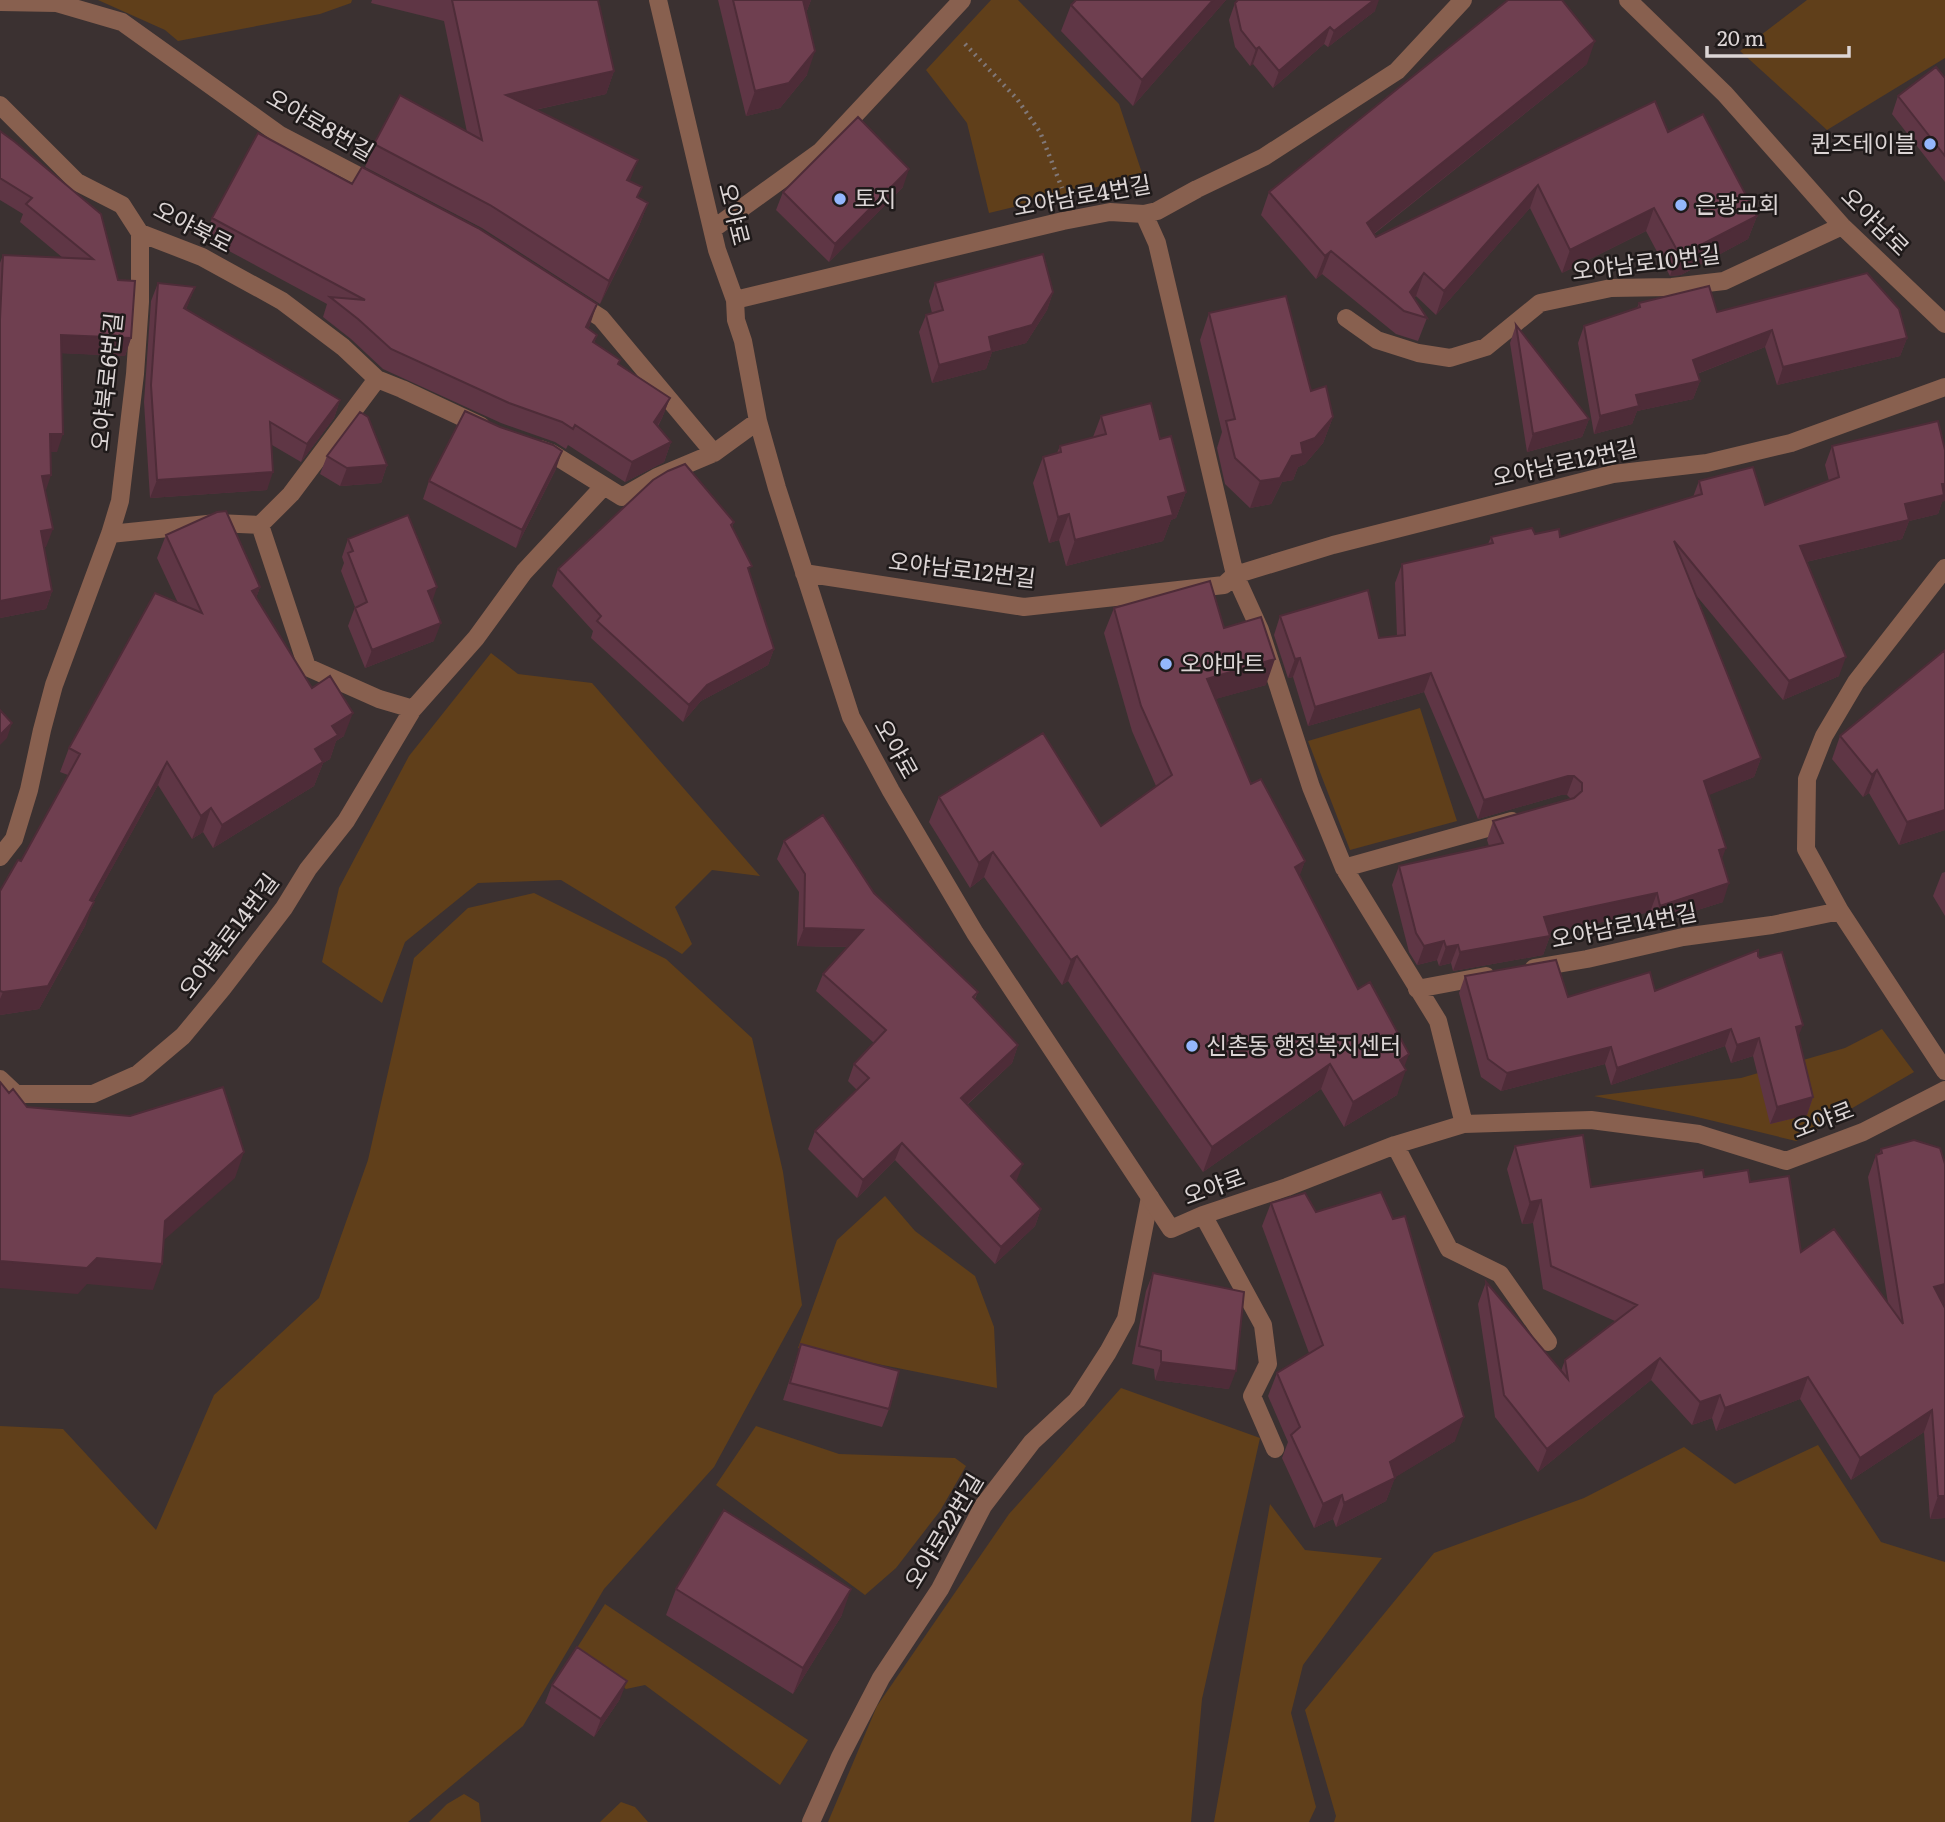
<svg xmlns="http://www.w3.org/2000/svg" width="1945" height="1822" viewBox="0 0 1945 1822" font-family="Literata,'Noto Sans KR',serif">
	<rect width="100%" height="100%" fill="#3b3131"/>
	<path fill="#603f1a" d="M98,0H352L351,3L320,14L178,41L165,30Z
		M991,0H1018L1119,104L1143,176L989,213L967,123L926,70Z
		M1807,0H1945V58L1827,130L1740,51Z
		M491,653L518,674L592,683L760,876L712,870L675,907L692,944L682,954L561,880L478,883L405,942L382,1003L322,962L339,888L409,756Z
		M1420,708L1457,821L1350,850L1308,741Z
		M534,893L666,959L752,1038L783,1172L802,1305L714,1467L604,1589L523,1726L408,1822H0V1426L63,1429L156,1530L214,1395L319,1298L368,1160L414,958L468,908Z
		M1882,1029L1914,1072L1796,1141L1693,1116L1594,1096L1741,1078L1845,1048Z
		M885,1196L915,1231L975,1276L994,1327L997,1388L798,1348L837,1240Z
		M1121,1388L1260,1438L1202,1699L1191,1822H828L877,1706L1009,1514Z
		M756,1426L839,1454L955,1458L966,1466L940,1511L896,1568L865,1595L716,1485Z
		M1818,1445L1881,1542L1945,1562V1822H1334L1336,1816L1305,1710L1434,1553L1584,1498L1684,1447L1735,1484Z
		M1270,1504L1305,1550L1382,1558L1303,1665L1291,1713L1316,1807L1309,1822H1214Z
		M605,1604L808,1740L780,1785L645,1685L626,1689L575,1651Z
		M464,1794L479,1803L481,1822H429L447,1804Z
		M621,1802L635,1807L648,1822H600Z"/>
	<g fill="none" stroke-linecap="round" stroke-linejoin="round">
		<path stroke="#817878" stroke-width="4.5" stroke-dasharray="2 5" stroke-linecap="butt" d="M965,44L1017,99L1040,132L1062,188"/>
		<path stroke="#88604f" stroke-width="18" d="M811,1822L840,1757L881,1678L940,1589L983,1506L1032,1442L1077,1400L1108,1352L1126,1319L1150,1197"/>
		<path stroke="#88604f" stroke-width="18" d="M658,0L717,250L735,300L736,320L743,341L758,421L777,488L851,717L891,791L975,933L1171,1229L1203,1215L1287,1187L1395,1145L1464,1124L1591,1120L1699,1134L1786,1161L1863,1132L1945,1090
			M1628,0L1725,94L1842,226L1945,324
			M0,2L57,3L122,22L280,135L376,185
			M0,105L77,182L122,205L140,233L202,257L282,301L343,347L377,379L402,389L481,426
			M1144,214L1157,243L1235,575L1260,630L1311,787L1344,868L1438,1021L1464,1124
			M713,229L821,151L962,0
			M735,300L1063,221L1110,212L1144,214L1157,211L1197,189L1264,157L1397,71L1463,0
			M575,301L601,318L714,453
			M1346,318L1377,340L1418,353L1450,358L1486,347L1540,303L1611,288L1672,287L1724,281L1842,226
			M540,449L551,453L622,497L657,477L714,453L758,421
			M260,525L307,667L379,699L413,709
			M260,525L291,494L377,379
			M110,534L217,523L260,525
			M1945,568L1856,682L1824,736L1807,779L1806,849L1840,911L1945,1071
			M804,573L1024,607L1224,585L1235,575L1333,545L1613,474L1707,463L1791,443L1945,387
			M0,857L14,839L29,790L42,730L54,685L110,534L120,501L135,374L140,302V233
			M1344,868L1512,821
			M1534,968L1587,959L1683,937L1772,925L1840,911
			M1417,989L1486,976
			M0,1079L16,1094H93L138,1074L183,1036L222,989L284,908L308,869L346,821L413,709L476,638L524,572L604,486
			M1395,1145L1449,1249L1500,1274L1548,1342
			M1203,1215L1263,1325L1268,1364L1252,1396L1275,1449"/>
	</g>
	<path fill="#5f3645" d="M372,0H598L614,71L606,94L535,110L630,181L638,198L648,203L639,226L600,304L482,228L365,167L374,144L467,132L444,21L371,3Z
		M718,0H811L806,13L807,75L780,108L746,116Z
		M1226,0L1133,106L1061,31L1071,5Z
		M1235,3L1375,11L1328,47L1324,44L1273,88L1253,64L1250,66L1235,47L1229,20Z
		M1587,64L1374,234L1376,237L1668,132L1757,216L1748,239L1681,275L1670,276L1646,231L1562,273L1530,208L1436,315L1416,296L1414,298L1427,318L1418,341L1396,334L1322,274L1316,279L1261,215L1269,192Z
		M1945,78V182L1892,114L1898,96Z
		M0,131L101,214L131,338L125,356L62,353L57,452H51L45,492L46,547H44L52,591L46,609L0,618V263L3,255L63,258L20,222L23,214L0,200Z
		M903,187L829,262L776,210L783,192Z
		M212,218L590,325L588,329L597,335L594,343L619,364L670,398L662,418L658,426L671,442L664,462L625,482L568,445L566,449L555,442L501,423L383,369L351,339L323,317L327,304L205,238Z
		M158,283L195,287L186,309L340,400L334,418L301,462L272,445L267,490L150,498L144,402L151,301Z
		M935,283L1053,292L1047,310L1026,343L992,352L986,369L932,383L919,332L926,315L932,313L929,301Z
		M1639,303L1717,312L1907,338L1900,356L1777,385L1765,347L1697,374L1700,381L1693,399L1637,411L1632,424L1594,434L1578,343L1584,326L1637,308Z
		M1209,313L1311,391L1333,417L1323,443L1305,464L1298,467L1293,480L1282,482L1271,504L1250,508L1225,484L1217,448L1222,432L1200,340Z
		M1516,325L1589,419L1582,437L1527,452L1510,343Z
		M1101,416L1160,439L1186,492L1176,518L1171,520L1163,541L1066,566L1059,540L1049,543L1033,483L1043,457L1057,453L1060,446L1093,437Z
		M1832,446L1942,502L1938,514L1909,521L1902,539L1806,562L1839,676L1783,700L1695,594L1761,758L1754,777L1708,795L1722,859L1723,902L1653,924L1650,912L1549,933L1550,936L1543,955L1453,971L1451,963L1439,966L1437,960L1417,965L1409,952L1392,885L1399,866L1489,846L1487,840L1493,821L1571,799L1567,795H1561L1478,819L1424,692L1308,726L1293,677L1288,678L1274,635L1280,616L1379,638L1397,636L1395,583L1402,564L1488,544L1491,537L1535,534L1560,537L1693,497L1699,481L1765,505L1829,481L1825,465Z
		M327,456L387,465L381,483L340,486L320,474Z
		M556,469L516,548L423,499L429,481Z
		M734,522L732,527L749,573L774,649L768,665L701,701L683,722L591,638L593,631L552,586L558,569Z
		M166,535L260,587L256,598L312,688L344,736L336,741L330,759L323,763L314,786L213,848L203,832L192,839L158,785L93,902L85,926L39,1009L0,1015V891L21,861L68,775L60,772L69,748L178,603L157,558Z
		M348,539L432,601L434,641L365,668L348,626L355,607L341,571L344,563L342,557Z
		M1114,608L1224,628L1266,685L1215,699L1251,784L1305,861L1299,876L1358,989L1404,1067L1397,1095L1344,1127L1321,1089L1203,1172L1068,981L1062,985L984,877L970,888L929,822L939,797L1101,826L1156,786L1132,731L1104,633Z
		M1840,736L1945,830L1899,845L1869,793L1863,797L1832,759Z
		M784,841L874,893L978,992L975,999L1018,1045L1012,1063L967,1105L1016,1182L1041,1209L1035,1226L995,1264L895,1160L857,1198L808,1149L815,1131L857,1090L848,1081L854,1064L874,1043L816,991L823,974L847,947L797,946L799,892L777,859Z
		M1945,872V916L1933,896L1942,873Z
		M1758,956L1798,1036L1813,1097L1807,1115L1770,1124L1753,1056L1731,1063L1725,1046L1611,1085L1605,1064L1501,1091L1481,1077L1459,993L1465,976L1568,997L1655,991Z
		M1515,1146L1591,1187L1704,1177L1750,1182L1801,1252L1888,1303L1868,1177L1876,1155L1879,1154L1881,1149L1945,1304L1943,1305L1945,1518L1930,1519L1924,1432L1851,1480L1800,1399L1716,1431L1712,1418L1692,1425L1651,1380L1538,1472L1495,1417L1478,1304L1486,1282L1561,1371L1565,1360L1615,1321L1543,1289L1533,1223L1522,1224L1507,1169Z
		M1271,1203L1316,1212L1455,1441L1395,1477L1386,1501L1336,1527L1333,1519L1314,1528L1282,1458L1288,1442L1268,1396L1277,1373L1309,1353L1262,1226Z
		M1153,1273L1229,1389L1155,1380L1154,1369L1132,1364L1146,1291Z
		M801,1344L889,1409L882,1427L783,1400Z
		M676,1589L842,1615L793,1694L666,1615Z
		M552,1685L620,1699L594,1737L545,1703Z"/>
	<path fill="#4e2c38" d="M801,0H811L804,18Z
		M1213,0H1226L1133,106L1142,80Z
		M1374,0H1379L1375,11L1328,47L1334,31Z
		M1330,27L1324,44L1273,88L1279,71Z
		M1595,41L1587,64L1358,246L1367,223Z
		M1259,47L1253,64L1250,66L1256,49Z
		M815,51L807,75L780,108L746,116L755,91Z
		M614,71L606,94L498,118L506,95Z
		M638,160L629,183L627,180Z
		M909,169L903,187L829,262L835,244Z
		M1538,185L1530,208L1436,315L1444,291Z
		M648,203L639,226L600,304L609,281Z
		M1654,208L1646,231L1562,273L1570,250Z
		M1757,216L1748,239L1681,275L1670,276L1678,252Z
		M1331,251L1322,274L1316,279L1325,256Z
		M1424,273L1416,296L1404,312L1410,292Z
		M195,287L188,305L178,325L184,308Z
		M1053,292L1047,310L1026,343L992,352L986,369L932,383L939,365L989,337Z
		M597,304L590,325L579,348L586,327Z
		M1772,330L1765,347L1686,378L1693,360Z
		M61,335L131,338L125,356L55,353Z
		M1907,338L1900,356L1777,385L1783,367Z
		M1700,381L1693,399L1637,411L1632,424L1594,434L1600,416L1636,395Z
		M670,398L662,418L647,442L654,422Z
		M340,400L334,418L301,462L307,444Z
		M1333,417L1323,443L1305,464L1298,467L1293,480L1282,482L1271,504L1250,508L1260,481L1292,456L1301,443Z
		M1589,419L1582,437L1527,452L1533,434Z
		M50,434H63L57,452H44Z
		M671,442L664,462L625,482L632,462Z
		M562,451L556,469L516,548L522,530Z
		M387,465L381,483L340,486L347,468Z
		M273,472L267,490L150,498L157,480Z
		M51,475L45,493L42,476Z
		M1942,484H1945V501L1942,502L1938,514L1909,521L1902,539L1793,565L1800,546Z
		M1186,492L1176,518L1171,520L1163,541L1066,566L1075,540L1168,497Z
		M1069,514L1059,540L1049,543L1058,517Z
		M53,529L46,547L34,548L41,531Z
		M260,587L252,610V591Z
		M437,587L431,605L428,591Z
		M52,591L46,609L0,618V601Z
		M441,623L434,641L365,668L372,650Z
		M774,649L768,665L701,701L683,722L689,705L707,685Z
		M1846,657L1839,676L1783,700L1789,681Z
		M1300,658L1293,677L1288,678L1295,659Z
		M1275,659L1266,685L1198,704L1207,679Z
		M1431,673L1424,692L1308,726L1315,707Z
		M353,713L344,736L336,741L330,759L323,763L314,786L213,848L222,825L332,726Z
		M12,723L7,738L0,745V735Z
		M1761,758L1754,777L1697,800L1704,781Z
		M167,762L158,785L81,924L90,900Z
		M1877,770L1869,793L1863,797L1872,775Z
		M1568,776H1574L1567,795H1561L1478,819L1484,800Z
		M211,808L203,832L192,839L201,816Z
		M1945,810V830L1899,845L1907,822Z
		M1726,848L1719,867V850Z
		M993,852L984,877L970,888L979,863Z
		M1305,861L1296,886L1295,867Z
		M1729,883L1723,902L1653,924L1660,906Z
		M1657,893L1650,912L1537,936L1544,917Z
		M94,902L85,926L39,1009L0,1015V999L3,992Z
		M804,928L863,930L857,947L797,946Z
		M1550,936L1543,955L1453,971L1460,952Z
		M1444,941L1437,960L1417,965L1424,946Z
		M1458,945L1451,963L1439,966L1446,947Z
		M1077,956L1068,981L1062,985L1071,960Z
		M1803,1025L1796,1042V1027Z
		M1731,1029L1725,1046L1611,1085L1617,1068Z
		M1759,1038L1753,1056L1731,1063L1737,1045Z
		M1018,1045L1012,1063L954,1116L961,1098Z
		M1611,1047L1605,1064L1501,1091L1507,1073Z
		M1409,1054L1402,1073L1406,1070L1397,1095L1344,1127L1353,1102L1400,1060Z
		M1330,1064L1321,1089L1203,1172L1212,1147Z
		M1813,1097L1807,1115L1770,1124L1777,1107Z
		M902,1143L895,1160L857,1198L863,1180Z
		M244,1152L235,1178L156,1247L165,1221Z
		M1023,1164L1016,1182L1011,1176Z
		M1541,1200L1533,1223L1522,1224L1530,1202Z
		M1041,1209L1035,1226L995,1264L1001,1247Z
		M97,1258L162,1264L153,1290L87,1284L78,1294L0,1288V1261Z
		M1945,1284V1304L1925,1310L1934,1287Z
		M1660,1358L1651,1380L1538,1472L1547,1449Z
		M1161,1362L1236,1371L1229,1389L1155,1380Z
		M1808,1377L1800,1399L1716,1431L1725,1408Z
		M1720,1395L1712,1418L1692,1425L1700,1402Z
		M1932,1410L1924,1432L1851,1480L1860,1458Z
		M1464,1417L1455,1441L1394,1478H1395L1386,1501L1336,1527L1344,1503L1390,1462Z
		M1342,1495L1333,1519L1314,1528L1323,1504Z
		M1938,1496H1945V1518L1930,1519Z
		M851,1589L842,1615L793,1694L803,1668Z
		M627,1681L620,1699L594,1737L601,1719Z"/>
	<path fill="#6f3f50" stroke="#4e2c38" stroke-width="2" d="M452,0H598L614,71L506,95L638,160L627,180L642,187L637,197L648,203L609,281L490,205L374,144L400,95L482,140Z
		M733,0H803L815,51L789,83L755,91Z
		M1076,0H1213L1142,80L1071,5Z
		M1238,0H1374L1334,31L1330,27L1279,71L1259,47L1256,49L1241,30L1235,3Z
		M1508,0H1562L1595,41L1367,223L1376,237L1655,101L1668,132L1703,114L1757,216L1689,251L1678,252L1654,208L1570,250L1538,185L1444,291L1424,273L1410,292L1427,318L1404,311L1331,251L1325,256L1269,192Z
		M1936,67L1945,78V156L1898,96Z
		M858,117L909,169L835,244L783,192Z
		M0,131L15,142L101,214L118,280L135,281L131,338L61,335L63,434H50L51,475L42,476L53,529L41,531L52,591L0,601V319L3,255L93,259L26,204L32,198L0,178Z
		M258,133L352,184L362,167L478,228L597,304L586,327L597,335L593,342L620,360L618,364L670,398L654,422L671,442L632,462L575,425L573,429L562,422L509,403L391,349L358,319L330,297L365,300L212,218Z
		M1043,254L1053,292L1032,325L989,337L992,351L939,365L926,315L943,310L935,283Z
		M1867,273L1899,309L1907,338L1783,367L1772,330L1693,360L1700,381L1636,395L1639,406L1600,416L1584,326L1640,307L1639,303L1709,286L1717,312Z
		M158,283L195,287L184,308L340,400L307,444L270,422L273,472L157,480L151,385Z
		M1286,296L1311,391L1326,386L1333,417L1315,438L1301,443L1303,454L1292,456L1280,478L1260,481L1235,458L1226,421L1235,419L1209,313Z
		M1516,325L1589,419L1533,434Z
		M1151,403L1160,439L1171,436L1186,492L1168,497L1173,515L1075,540L1069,514L1058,517L1043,457L1061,452L1060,446L1106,434L1101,416Z
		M465,411L500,427L553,445L562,451L522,530L429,481Z
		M360,412L368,417L387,465L347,468L327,456Z
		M1938,421L1945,450V484H1942L1944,495L1905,504L1909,520L1800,546L1846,657L1789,681L1674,541L1761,758L1704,781L1726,848L1719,850L1729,883L1660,906L1657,893L1544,917L1550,936L1460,952L1458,945L1446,947L1444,941L1424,946L1416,933L1399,866L1503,843L1493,821L1574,798L1582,791V783L1574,776H1568L1484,800L1431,673L1315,707L1300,658L1295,659L1280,616L1368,590L1379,638L1405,635L1402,564L1493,543L1491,537L1532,528L1535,534L1559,529L1560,537L1702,494L1699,481L1753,467L1765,505L1839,477L1832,446Z
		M685,464L734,522L731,525L752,566L748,568L774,649L707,685L689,705L597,621L601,616L558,569L653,480L668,471Z
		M226,511L260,587L252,591L312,688L330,676L353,713L332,726L338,735L315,749L323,762L222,825L211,808L201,816L167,762L90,900L94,902L48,986L3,992L0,991V891L18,860L21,861L80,754L69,748L155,593L202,613L166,535L217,512Z
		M408,515L437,587L428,591L441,623L372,650L355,608L367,602L348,553L353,551L348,539Z
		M1210,581L1224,628L1261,617L1275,659L1207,679L1251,784L1261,779L1305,861L1295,867L1358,989L1370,982L1409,1054L1400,1060L1406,1070L1353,1102L1330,1064L1212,1147L1077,956L1071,960L993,852L979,863L939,797L1043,733L1101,826L1172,775L1141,706L1114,608Z
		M1945,650V810L1907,822L1877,770L1872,775L1840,736Z
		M0,710L12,723L0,735Z
		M823,815L874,893L978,992L973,997L1018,1045L961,1098L1023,1164L1011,1176L1041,1209L1001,1247L902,1143L863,1180L815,1131L869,1078L854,1064L886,1030L823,974L863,930L804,928L805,874L784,841Z
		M1758,950V956L1760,958L1782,952L1803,1025L1796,1027L1813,1097L1777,1107L1759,1038L1737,1045L1731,1029L1617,1068L1611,1047L1507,1073L1488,1059L1465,976L1556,960L1568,997L1650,972L1655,991Z
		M0,1082L9,1093L13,1089L27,1107L130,1116L223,1087L244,1152L165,1221L162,1264L97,1258L87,1268L0,1261Z
		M1583,1135L1591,1187L1703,1170L1704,1177L1748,1170L1750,1182L1789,1176L1801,1252L1834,1229L1903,1324L1876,1155L1882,1153L1881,1149L1914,1140L1940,1148L1945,1164V1284L1934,1287L1945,1308V1496H1938L1932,1410L1860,1458L1808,1377L1725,1408L1720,1395L1700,1402L1660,1358L1547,1449L1504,1395L1486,1282L1568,1379L1565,1360L1637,1305L1551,1266L1541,1200L1530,1202L1515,1146Z
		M1381,1192L1393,1219L1405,1216L1464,1417L1390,1462L1395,1478L1344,1503L1342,1495L1323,1504L1291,1435L1300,1427L1277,1373L1323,1345L1271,1203L1305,1193L1316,1212Z
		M1153,1273L1244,1292L1236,1371L1161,1362V1351L1139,1346Z
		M801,1344L899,1371L889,1409L790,1383Z
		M724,1510L851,1589L803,1668L676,1589Z
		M577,1647L627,1681L601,1719L552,1685Z"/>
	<g fill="#94b7fd" stroke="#1f1a1a" stroke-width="2.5">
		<circle cx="1930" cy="144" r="7"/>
		<circle cx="840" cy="199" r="7"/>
		<circle cx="1681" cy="205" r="7"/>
		<circle cx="1166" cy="664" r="7"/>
		<circle cx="1192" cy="1046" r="7"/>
	</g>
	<g text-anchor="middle" stroke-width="5" stroke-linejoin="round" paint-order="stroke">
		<g font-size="23" fill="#dcd5d5" stroke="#1f1a1a">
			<text transform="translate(320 125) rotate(30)" y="8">오야로8번길</text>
			<text transform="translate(1082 196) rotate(-10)" y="8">오야남로4번길</text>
			<text transform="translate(734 214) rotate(76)" y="8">오야로</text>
			<text transform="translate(1875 222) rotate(45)" y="8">오야남로</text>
			<text transform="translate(193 227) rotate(27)" y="8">오야북로</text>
			<text transform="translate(1646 263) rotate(-7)" y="8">오야남로10번길</text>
			<text transform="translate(107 382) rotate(-84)" y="8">오야북로6번길</text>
			<text transform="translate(1565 463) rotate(-12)" y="8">오야남로12번길</text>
			<text transform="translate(962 570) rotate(7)" y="8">오야남로12번길</text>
			<text transform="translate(896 749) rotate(61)" y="8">오야로</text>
			<text transform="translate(1624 926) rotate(-11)" y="8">오야남로14번길</text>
			<text transform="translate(229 936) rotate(-53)" y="8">오야북로14번길</text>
			<text transform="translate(1823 1120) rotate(-21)" y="8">오야로</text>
			<text transform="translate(1214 1187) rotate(-20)" y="8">오야로</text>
			<text transform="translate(944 1531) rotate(-59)" y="8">오야로22번길</text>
		</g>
		<g font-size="23" fill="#dcd5d5" stroke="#1f1a1a" text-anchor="start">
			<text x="1916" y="152" text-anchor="end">퀸즈테이블</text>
			<text x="854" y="207">토지</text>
			<text x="1695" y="213">은광교회</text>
			<text x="1180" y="672">오야마트</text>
			<text x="1206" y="1054">신촌동 행정복지센터</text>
		</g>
	</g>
	<path d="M1707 46v10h142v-10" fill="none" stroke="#dcd5d5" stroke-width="3.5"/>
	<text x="1717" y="46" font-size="21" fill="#dcd5d5" stroke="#1f1a1a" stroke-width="5" paint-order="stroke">20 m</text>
</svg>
